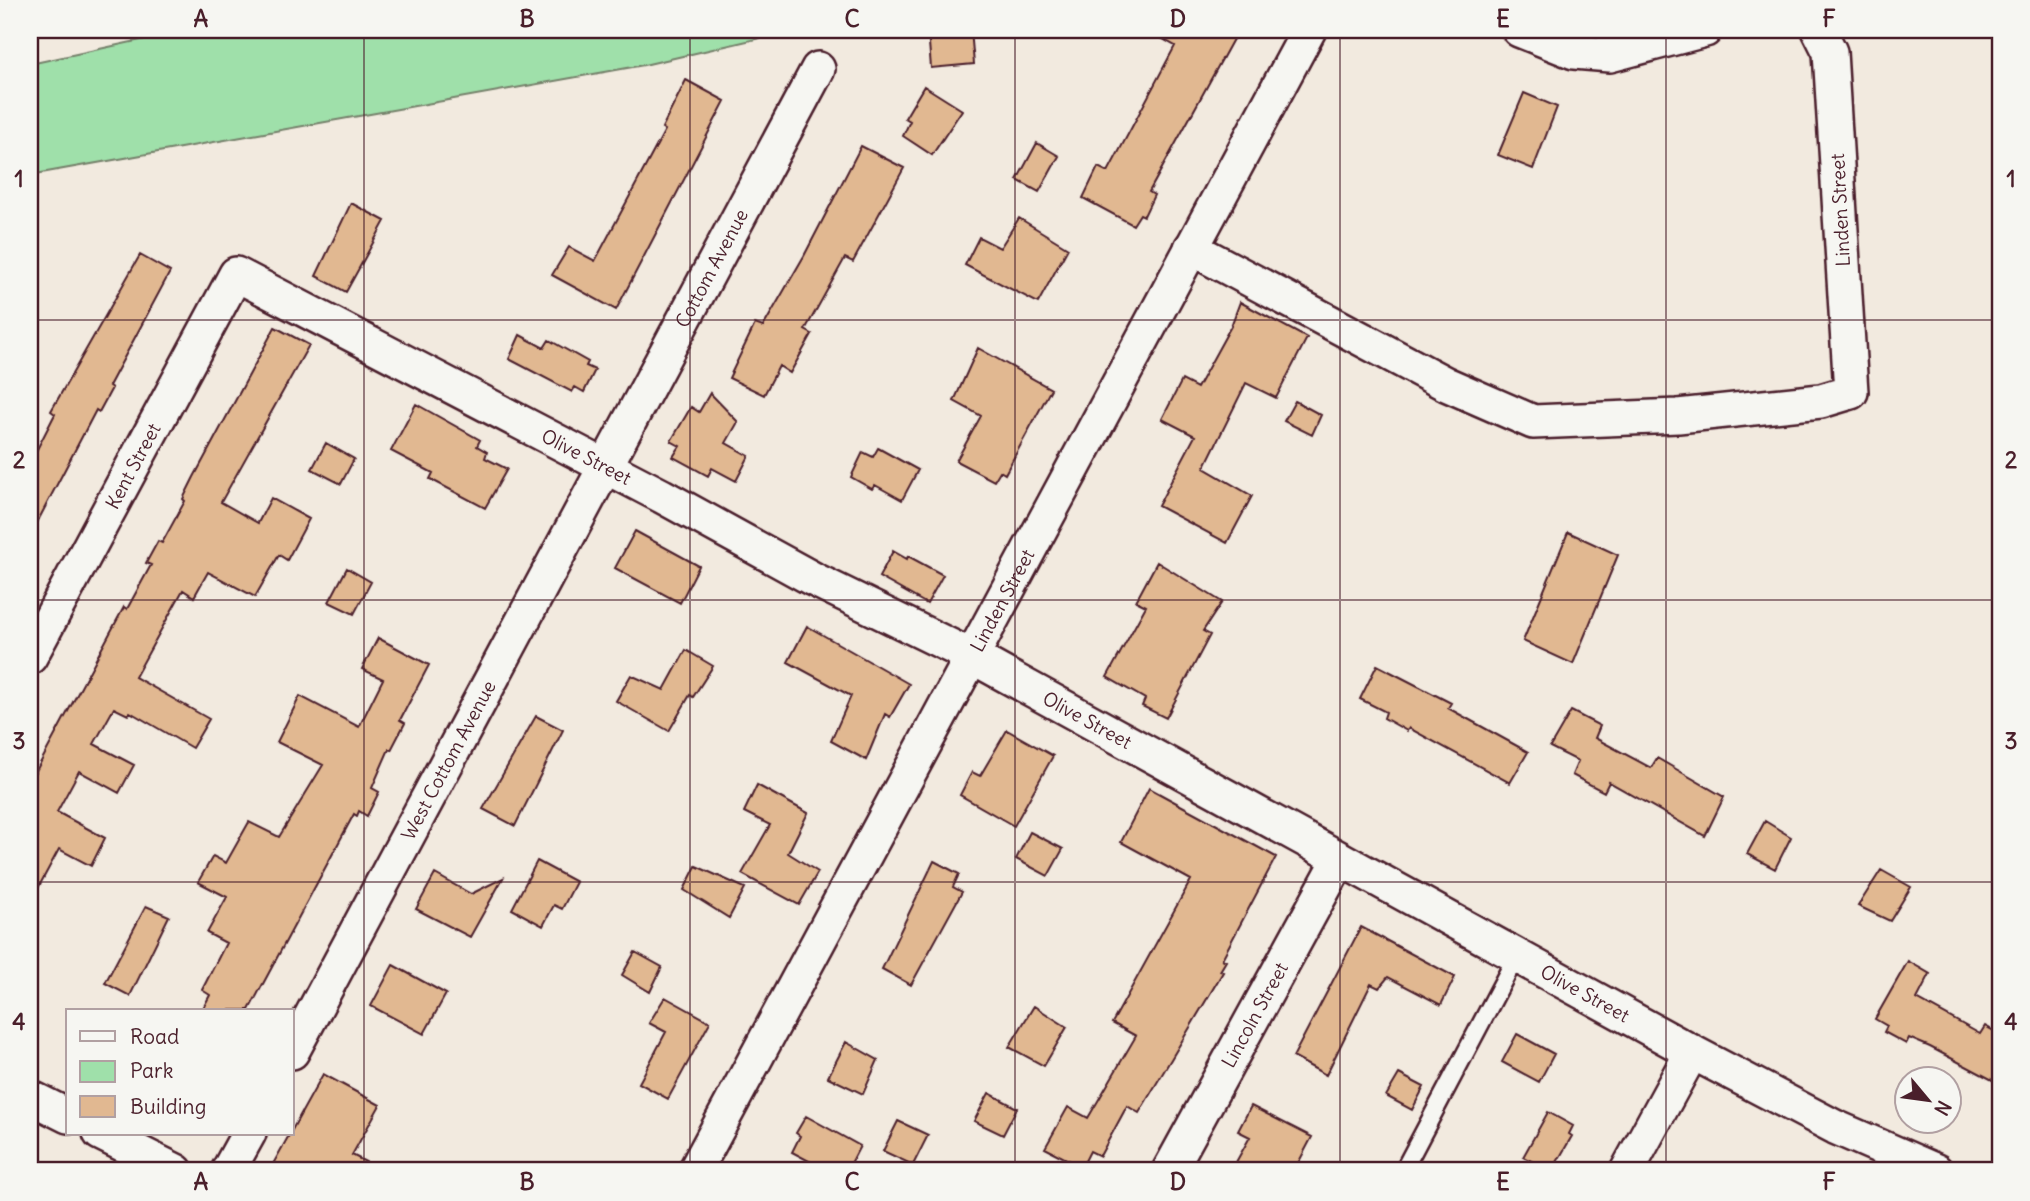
<svg xmlns="http://www.w3.org/2000/svg" width="2030" height="1201" viewBox="0 0 2030 1201" font-family="Delius,sans-serif">
	<rect width="100%" height="100%" fill="#f2eadf"/>
	<filter id="ink" filterUnits="userSpaceOnUse"><feTurbulence type="fractalNoise" baseFrequency=".0143" numOctaves="2"/><feDisplacementMap in="SourceGraphic" scale="14" xChannelSelector="R" yChannelSelector="G"/><feConvolveMatrix kernelMatrix="1 2 1 2 8 2 1 2 1" color-interpolation-filters="sRGB"/></filter>
	<g filter="url(#ink)">
		<path fill="#9fe0aa" stroke="#74806a" stroke-width="2" d="M187,30H795L644,65L30,175V64Z"/>
		<path fill="#e1b891" stroke="#4a1f2b" stroke-width="2" d="M928,30H971L974,64L931,68Z
			M1147,30H1238L1149,192L1154,195L1144,216L1140,214L1133,225L1083,198L1098,167L1108,172L1175,46Z
			M686,80L725,101L616,310L552,275L569,247L595,261L665,130L662,128Z
			M924,86L962,110L932,155L903,136L910,121L905,118Z
			M1524,93L1557,107L1533,169L1498,155Z
			M1037,143L1059,156L1039,192L1017,180Z
			M861,146L904,168L853,262L845,258L805,330L812,334L790,373L779,366L764,395L729,378L755,324L763,327L804,256Z
			M351,203L385,221L346,292L316,276Z
			M1019,218L1068,248L1038,303L965,265L979,237L1000,248Z
			M140,255L170,272L109,386L112,388L99,412L96,410L30,536V463L55,414L51,411Z
			M1240,302L1307,338L1276,398L1246,383L1204,468L1252,496L1227,543L1158,506L1195,436L1162,419L1182,380L1197,388L1231,326Z
			M275,327L309,345L221,502L258,523L271,498L309,519L287,560L279,555L255,597L208,572L194,597L183,590L135,677L209,719L192,748L130,712L128,715L114,708L94,744L134,765L119,793L79,771L57,812L105,838L91,866L59,849L30,903V782L124,607L127,609L151,565L146,563L158,541L162,543L185,501L183,499L194,477Z
			M520,335L544,348L549,340L588,362L586,366L595,370L584,392L575,387L572,392L509,359Z
			M978,348L1051,389L1005,474L1000,471L994,481L956,461L981,416L954,401Z
			M710,393L738,422L726,443L749,456L736,481L712,468L708,476L673,457L680,446L671,441L691,407L699,412Z
			M1295,401L1321,415L1312,435L1284,421Z
			M416,404L480,440L477,446L487,452L485,458L507,469L485,508L430,479L433,473L391,451Z
			M326,443L354,459L341,484L312,469Z
			M878,448L918,470L902,500L875,485L872,489L851,477L863,452L873,457Z
			M635,531L699,566L680,603L615,568Z
			M1568,532L1618,555L1573,664L1523,641Z
			M893,551L907,559L908,556L943,575L927,604L879,577Z
			M1157,562L1222,602L1203,631L1210,635L1166,718L1142,706L1145,699L1107,677L1146,606L1136,601Z
			M347,568L371,582L354,614L329,602Z
			M807,626L909,684L890,717L885,714L866,760L831,741L851,696L788,662Z
			M378,638L429,665L400,720L405,723L391,750L389,749L372,788L379,792L367,816L359,811L357,816L354,814L249,1010H202L210,995L202,990L226,943L207,933L227,897L198,882L213,856L226,863L249,822L279,837L323,765L277,742L300,696L359,727L383,679L362,669Z
			M686,650L713,666L693,697L690,695L669,731L616,701L631,675L664,690Z
			M1377,665L1451,703L1448,708L1528,752L1510,783L1409,728L1407,731L1384,718L1386,712L1360,699Z
			M1571,711L1600,726L1595,738L1651,768L1657,758L1724,797L1705,836L1609,782L1604,792L1572,775L1578,761L1550,747Z
			M536,716L563,730L515,826L483,809Z
			M1007,730L1053,756L1014,826L960,795L972,772L980,776Z
			M757,785L808,813L788,853L818,872L799,905L742,874L770,825L744,812Z
			M1149,788L1276,857L1222,959L1226,961L1220,971L1223,972L1139,1113L1127,1106L1100,1156L1090,1151L1082,1167L1045,1148L1068,1107L1088,1118L1136,1036L1112,1023L1191,880L1121,842Z
			M1765,821L1791,837L1775,869L1747,854Z
			M1030,832L1063,849L1048,876L1016,859Z
			M537,861L576,882L562,909L554,905L543,926L512,909Z
			M934,861L959,874L953,887L962,892L911,985L882,969Z
			M696,866L745,888L729,918L684,890Z
			M1881,870L1911,887L1890,921L1858,906Z
			M435,874L471,894L503,878L470,937L416,909Z
			M146,906L169,916L130,996L105,983Z
			M1361,927L1455,977L1441,1005L1388,977L1379,988L1371,984L1326,1075L1293,1057Z
			M635,952L662,967L650,992L622,975Z
			M1908,961L1930,974L1917,999L1980,1034L1985,1026L2000,1034V1084L1930,1047L1909,1038L1906,1044L1884,1032L1887,1026L1875,1019Z
			M393,965L446,994L424,1034L371,1006Z
			M665,997L710,1022L668,1099L639,1083L666,1032L649,1023Z
			M1034,1006L1067,1027L1044,1066L1009,1047Z
			M1517,1034L1554,1054L1539,1082L1502,1062Z
			M846,1042L878,1060L863,1094L828,1077Z
			M323,1074L380,1105L352,1155L383,1171H287L273,1164Z
			M1399,1074L1424,1087L1412,1110L1386,1096Z
			M989,1093L1017,1108L1003,1135L974,1121Z
			M1251,1106L1312,1137L1294,1171H1231L1250,1137L1238,1131Z
			M1548,1112L1573,1126L1569,1134L1572,1136L1552,1171L1523,1157Z
			M806,1116L860,1146L847,1171H828L792,1152L800,1136L796,1133Z
			M898,1121L928,1135L913,1165L883,1151Z"/>
		<g fill="none" stroke-linecap="round" stroke-linejoin="round">
			<defs>
				<path id="lane" d="M1403,1171L1516,957"/>
				<g id="street">
					<path d="M1519,30L1574,52L1610,55L1705,30"/>
					<path d="M1191,248L1446,384L1533,422L1678,416L1821,401L1851,392L1830,52L1819,30"/>
					<path id="s1" d="M30,657L236,274L662,496L813,579L971,656L1692,1052L1835,1127L1936,1171"/>
					<path id="s2" d="M292,1052L818,69"/>
					<path d="M30,1097L68,1116"/>
					<path d="M100,1133L176,1171"/>
					<path d="M228,1171L249,1133"/>
					<path id="s3" d="M695,1171L1309,30"/>
					<path id="s4" d="M1169,1171L1340,859"/>
					<path d="M1627,1171L1692,1052"/>
				</g>
			</defs>
			<use href="#lane" stroke="#4a1f2b" stroke-width="21"/>
			<use href="#street" stroke="#4a1f2b" stroke-width="38"/>
			<use href="#lane" stroke="#f6f6f2" stroke-width="16"/>
			<use href="#street" stroke="#f6f6f2" stroke-width="33"/>
		</g>
	</g>
	<path fill="none" stroke="#4a1f2b" stroke-width="2" stroke-opacity="0.55" d="M364,30V1171M690,30V1171M1015,30V1171M1340,30V1171M1666,30V1171M30,320H2000M30,600H2000M30,882H2000"/>
	<g text-anchor="middle" stroke-width="6" stroke-linejoin="round" paint-order="stroke">
		<g font-size="19" fill="#4a1f2b" stroke="#f6f6f2">
			<text transform="translate(1840 210) rotate(-93)" y="7">Linden Street</text>
			<text dy="7" stroke="none"><textPath href="#s2" startOffset="889">Cottom Avenue</textPath></text>
			<text dy="7" stroke="none"><textPath href="#s1" startOffset="830">Olive Street</textPath></text>
			<text dy="7" stroke="none"><textPath href="#s1" startOffset="217">Kent Street</textPath></text>
			<text dy="7" stroke="none"><textPath href="#s3" startOffset="648">Linden Street</textPath></text>
			<text dy="7" stroke="none"><textPath href="#s1" startOffset="1396">Olive Street</textPath></text>
			<text dy="7" stroke="none"><textPath href="#s2" startOffset="331">West Cottom Avenue</textPath></text>
			<text dy="7" stroke="none"><textPath href="#s1" startOffset="1964">Olive Street</textPath></text>
			<text dy="7" stroke="none"><textPath href="#s4" startOffset="178">Lincoln Street</textPath></text>
		</g>
	</g>
	<rect width="2030" height="1201" fill="none" stroke="#f6f6f2" stroke-width="77"/>
	<rect x="66" y="1009" width="228" height="126" fill="#f6f6f2" stroke="#b1a0a2" stroke-width="2"/>
	<rect x="80" y="1031" width="35" height="10" fill="#f6f6f2" stroke="#b1a0a2" stroke-width="2"/>
	<text x="130" y="1044" font-size="21" fill="#4a1f2b">Road</text>
	<rect x="80" y="1061" width="35" height="21" fill="#9fe0aa" stroke="#b1a0a2" stroke-width="2"/>
	<text x="130" y="1078" font-size="21" fill="#4a1f2b">Park</text>
	<rect x="80" y="1096" width="35" height="21" fill="#e1b891" stroke="#b1a0a2" stroke-width="2"/>
	<text x="130" y="1114" font-size="21" fill="#4a1f2b">Building</text>
	<g transform="translate(1928 1100) rotate(119)"><circle r="33" fill="#f6f6f2" stroke="#b1a0a2" stroke-width="2"/>
	<path d="M0-5L12 26L0 18L-12 26Z" fill="#4a1f2b"/>
	<text y="-10" font-size="19" font-weight="bold" text-anchor="middle" fill="#4a1f2b">N</text>
	</g>
	<rect x="38" y="38" width="1954" height="1124" fill="none" stroke="#4a1f2b" stroke-width="2.5"/>
	<g font-size="23" text-anchor="middle" font-weight="bold" fill="#4a1f2b">
		<text x="201" y="27">A</text>
		<text x="527" y="27">B</text>
		<text x="852" y="27">C</text>
		<text x="1178" y="27">D</text>
		<text x="1503" y="27">E</text>
		<text x="1829" y="27">F</text>
		<text x="19" y="187">1</text>
		<text x="2011" y="187">1</text>
		<text x="19" y="468">2</text>
		<text x="2011" y="468">2</text>
		<text x="19" y="749">3</text>
		<text x="2011" y="749">3</text>
		<text x="19" y="1030">4</text>
		<text x="2011" y="1030">4</text>
		<text x="201" y="1190">A</text>
		<text x="527" y="1190">B</text>
		<text x="852" y="1190">C</text>
		<text x="1178" y="1190">D</text>
		<text x="1503" y="1190">E</text>
		<text x="1829" y="1190">F</text>
	</g>
</svg>
